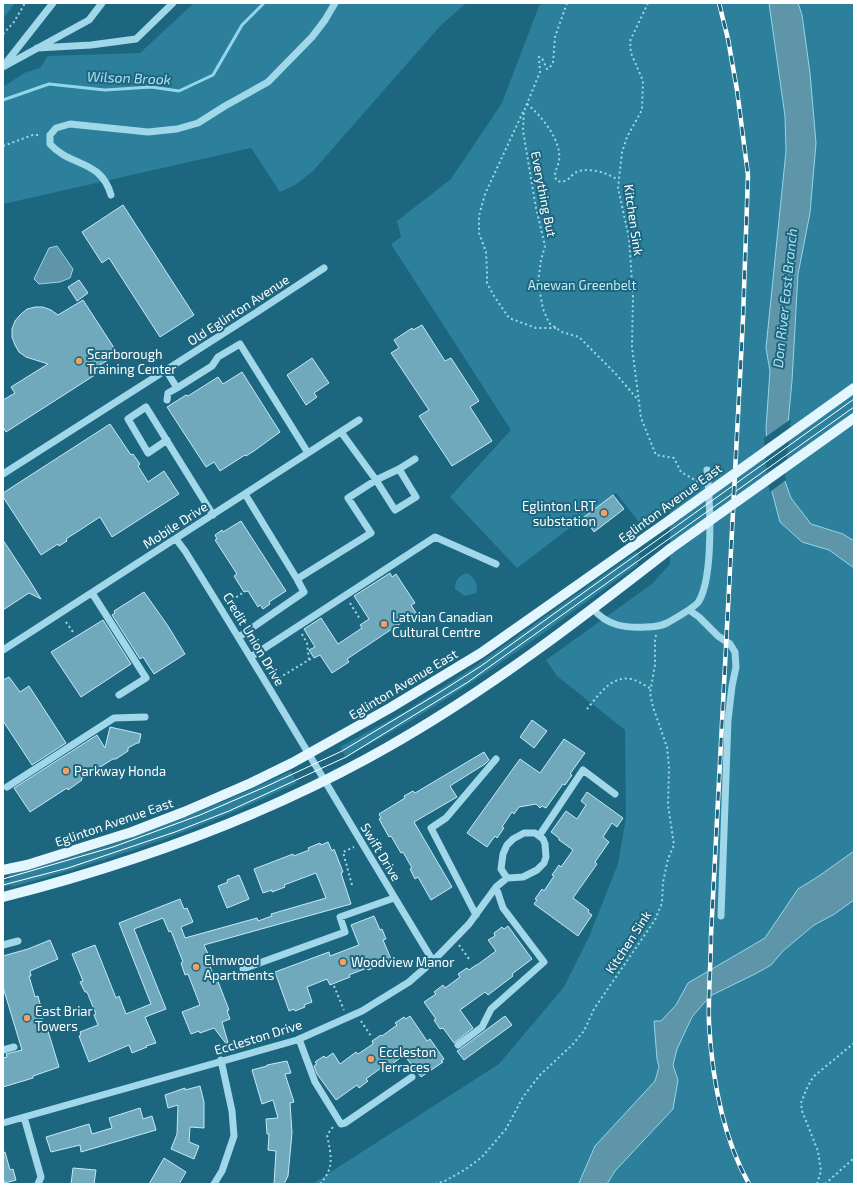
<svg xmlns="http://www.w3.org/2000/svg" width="857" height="1187" viewBox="0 0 857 1187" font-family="'Exo 2',sans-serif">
	<rect width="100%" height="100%" fill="#1d667f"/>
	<path fill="#2c809c" d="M3,3H15L3,19Z
		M194,3H466L441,25L313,171L295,185L280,192L251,148L3,204V87L24,73L40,68L48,56L140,53Z
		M542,3H854V1184H312L499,1064L564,987L589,937L618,864L626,818L625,730L557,676L546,660L652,584L670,564V506L639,522L616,493L517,568L450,497L511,430L391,244L401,237L397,221L451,179L502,103L539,6Z
		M636,552L640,557L636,561L639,564C585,602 533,642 478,678C435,707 391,733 346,757L340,747L404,712L471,669Z
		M466,573C474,576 479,584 476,593L465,596L455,589C455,580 458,577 466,573Z
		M291,771L297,783C206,827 109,861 11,887V885L3,887V881L10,880L8,875C47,864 86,853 125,840C181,820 236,797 291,771Z"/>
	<path fill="#5f95a8" stroke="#93d6eb" d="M769,3H798L802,15L810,73L816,143L810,213L798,274L792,381L783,476L791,498L811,524L843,534L854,541V568L829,550L802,542L780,522L769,480L766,428L770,371L766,348L786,151L785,116Z
		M57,246L73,269L70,278L60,282L39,284L34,279L49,248Z
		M854,851V900L833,915L814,925L783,951L771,965L757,973L710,996L692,1017L677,1049L673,1065L678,1080L673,1109L615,1171L607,1184H577L579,1183L595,1146L655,1081L659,1067L657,1059L654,1021H661L676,1005L688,983L765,938L798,889L819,876Z"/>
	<path fill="#1d667f" d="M791,419L785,476L786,480L770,492L767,480L764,438Z"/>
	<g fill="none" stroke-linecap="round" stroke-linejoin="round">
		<path stroke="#93d6eb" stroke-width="3" d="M3,100L49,84L105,90L151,87L179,91L213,75L242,25L264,3"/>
	</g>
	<path fill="#70a9bc" stroke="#c4eaf7" d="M123,205L194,315L160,337L109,258L102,263L82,232Z
		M79,280L88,293L77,301L68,287Z
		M83,300L118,354L95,368L98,373L6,432L3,427V400L15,393L11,387L48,364L26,357L19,352L15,345L12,337V329L15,321L20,315L27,309L35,307H43L51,310L58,315Z
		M422,325L445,361L451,358L479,401L470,407L492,441L452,466L419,416L429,410L391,353L399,348L394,340L412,328L413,330Z
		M312,358L329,383L314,393L317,397L306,405L287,375Z
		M242,372L280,432L254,451L246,456L245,455L220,471L214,462L206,467L167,407L186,395L188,396L218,377L223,384Z
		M110,424L131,455L133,454L140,464L138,466L148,482L164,471L179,494L112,537L100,517L66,539L67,541L59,546L58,544L41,555L3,497V493Z
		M613,495L624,509L594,532L584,517Z
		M241,521L286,591L269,602L270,604L263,609L260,605L258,607L248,591L244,592L234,576L237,574L215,540L217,539L215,535L222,530L223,532Z
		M3,540L28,578L41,599L29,593L3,610Z
		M390,573L392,577L396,574L415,603L411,605L416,613L347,659L349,662L332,673L320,655L314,658L309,650L315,647L304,629L321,618L338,644L362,628L360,625L369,619L354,596Z
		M144,592L168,626L185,654L154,674L143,657L140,659L112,615L115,613L114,611Z
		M103,620L131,664L81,697L51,652Z
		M9,677L20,692L29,686L66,743L32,765L3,721V680Z
		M532,720L547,731L534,748L520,737Z
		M110,727L141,734L139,743H137L128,748V751L116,759H113L81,779L82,780L68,790L67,788L30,812L14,788L97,735L105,748Z
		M564,739L585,753L570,774L572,775L565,785L563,784L546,808L542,806L540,808L536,804L519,807L514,814L512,812L502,827L504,828L497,838L495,836L487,847L467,833L520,759L540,773Z
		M484,752L489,760L485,764L450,786L457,797L414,822L452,887L431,900L418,877L415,879L410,869L412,868L403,852L401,853L391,836L389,837L379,819L381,818L379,814L405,798L404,796L413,791L415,793Z
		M587,792L623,818L617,827L612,823L603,837L609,842L595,862L597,864L573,898L589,910L588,912L592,915L578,936L534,904L537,900L535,899L542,889L544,891L554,876L552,875L559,865L561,867L573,850L559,840V838L551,832L566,811L577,819L586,805L581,801Z
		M328,842L332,851L334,849L343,872L341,873L351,904L204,945L209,956L207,957L212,972L214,971L229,1010L227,1011L230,1019L222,1022L229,1046H228L214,1028L200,1033L199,1031L191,1034L182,1012L200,1005L188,974L185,975L181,963L183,962L171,931L169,932L163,918L134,929L166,1009L145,1017L156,1043L146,1046L147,1047L132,1053L129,1045L89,1062L79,1036L81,1035L80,1032L98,1025L94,1015L96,1014L87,992H85L80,982L83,981L72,954L95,945L116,998L119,996L126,1014L151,1004L119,923L180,899L184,909L187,908L193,922L181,927L185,938L257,918L258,921L272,916L271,914L326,898L316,873L284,885L285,887L272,892V890L263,893L254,869L293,854L294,856L309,850L308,848L320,843L321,845Z
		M239,875L249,899L227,908L218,886L228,882L227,880Z
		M374,916L380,930L382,929L386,939L383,940L391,959L377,964L378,966L368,970L367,968L349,975L350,977L330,985L327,979L307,987L312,1002L304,1005L305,1007L295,1011L294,1009L289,1011L275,972L329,952L330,956L359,945L351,925Z
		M508,926L532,959L512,974L513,976L488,995L485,992L460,1010L473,1028L454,1043L443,1028L440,1029L434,1020L436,1019L424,1002L436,994L434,992L443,985L445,988L460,977L458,974L467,968L469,970L476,965H477L496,951L488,940L495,936L494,933L502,927L504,929Z
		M50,940L58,959L30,971L31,976H29L35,997L38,996L42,1011H40L46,1032L48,1031L59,1067L33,1076V1078L3,1087V1058L7,1057L6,1054L22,1050L3,987V956L28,949Z
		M410,1016L427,1041L430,1039L444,1059L441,1061L443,1062L421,1077L404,1055L383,1071L381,1068L366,1079L368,1081L359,1088L357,1085L336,1100L317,1074L314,1066L317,1064L315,1062L324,1056L326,1058L333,1053L340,1064L356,1052L358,1054L373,1044L372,1041L381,1035L382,1036L397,1025L395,1023L404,1017L406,1019Z
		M505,1016L512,1025L464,1060L457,1051L459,1050Z
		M287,1061L291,1073L285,1074L294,1102L290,1103L292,1133L288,1176L284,1184H274L276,1151L268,1150L269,1134H267L266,1119L278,1118L273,1100L262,1104L252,1070L267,1066V1065Z
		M200,1086L204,1102V1128L190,1127L189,1142L199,1146L194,1159L171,1149L177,1134L178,1105L168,1108L165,1095L185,1088V1090Z
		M140,1108L143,1119L152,1116L156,1130L81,1152L80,1145L51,1152L46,1137L89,1124L92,1134L112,1128L109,1118Z
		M5,1152L10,1170L13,1169L16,1180L5,1183L3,1178V1153Z
		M164,1158L186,1172L179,1184H149Z
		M73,1168L96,1170L94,1184H71Z"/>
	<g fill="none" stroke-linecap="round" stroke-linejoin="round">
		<path stroke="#a0d7e9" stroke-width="2" stroke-dasharray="2 3" stroke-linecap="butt" d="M567,3L555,37L553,63L550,67L547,69L542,58L539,57L540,72L524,111L523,131L536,208L545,246L541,260L538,282L543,309L549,323L562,332L579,337L615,373L639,401
			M648,3L630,41L631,53L643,81L642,110L627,137L622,152L618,188L629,238L633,297L632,347L641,418L656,455L674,458L681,472L700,483
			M3,34L14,22L25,3
			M527,104C541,115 562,141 559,160C558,169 552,173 557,181C570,184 569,174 579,171C592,168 608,173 618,180
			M523,112L485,194L479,216V233L486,252L487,271V283L494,296L509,318L536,328H556
			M3,146L33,135H41
			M232,600L244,592
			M350,603L360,619
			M66,622L73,632
			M302,634L307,643L309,660
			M279,678L312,658
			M587,709C598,696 611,675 631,679C638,681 645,685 651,689
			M352,885L343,852L354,847
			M459,945L469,959
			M334,986L344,1010
			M361,1021L371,1036
			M320,1184C335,1168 331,1155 327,1135L333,1127
			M435,1184L445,1181L466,1169L482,1157L506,1129L523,1097L539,1076L572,1045L584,1031L594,1009L655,920L662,903L663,882L668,859L674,845L668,805L669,767L667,747L653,707L650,693L655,665V640L656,635
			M817,1184L821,1171L818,1151L802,1111L801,1103L807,1088L813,1077L854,1043
			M825,1184L854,1158"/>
		<path stroke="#a0d7e9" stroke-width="7" d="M37,48L91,45L136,39L173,3
			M5,64L53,3
			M3,67L89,20L102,3
			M111,195C101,159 70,167 50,144V135L56,128L70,124L148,132L177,129L198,123L225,106L268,82L312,37L325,20L335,3
			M166,370L177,388L212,366L218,357L240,344L308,453
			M167,400L168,393L177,388
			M341,432L376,480L399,469
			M167,440L148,453L128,419L146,407L213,515
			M3,474L260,310L324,268
			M245,494L297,579L371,533L348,498L376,480L395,510L416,497L399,469L415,459
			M176,539L185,551C270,686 350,825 433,961
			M92,593L146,678L119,695
			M593,609C608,626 624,628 646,627C652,627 661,626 667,623C674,619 696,607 699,601C714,575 710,501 707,470
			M689,610L699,617L718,636L730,644L735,652L736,667L732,686L728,720L721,916
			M239,637L304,592L297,579
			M3,650L359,420
			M251,657L435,537L496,564
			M7,787L114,718L145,717
			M539,836L583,770L615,794
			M476,915L431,828L446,818L496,759
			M3,945L18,941
			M243,969L345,932L340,917L394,898
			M299,1039L315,1082L341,1124L345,1123L412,1077
			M458,1045L482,1027L491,1009L544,962L503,908L496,887
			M3,1050L14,1047
			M24,1117L41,1177L38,1184
			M3,1123L297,1040L362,1011L409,982L433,961L469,924L496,887L507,878L523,877L537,870L544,863L546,857L545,844L543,839L535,833H524L513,839L507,845L503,854L501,869L507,878
			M214,1184L222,1171L234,1136L232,1111L221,1060"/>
		<path stroke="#e3f6fe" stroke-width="10" d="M3,870L27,865L132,832L184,812L251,783L292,763L390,708L481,653L670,520
			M3,897C136,863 266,816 386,748C487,691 579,620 670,549"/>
		<path stroke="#fff" stroke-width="1" d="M3,879L113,847L200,815L265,787L342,751L437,694L481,666L854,399
			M3,885L68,868L175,832L229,811L346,757L468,682L854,407"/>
		<defs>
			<path id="rail" d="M719,3L728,39L737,90L748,175L743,319L711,935C711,964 708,994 709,1023C712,1077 722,1136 749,1184"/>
		</defs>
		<use href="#rail" stroke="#fff" stroke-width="4.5"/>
		<use href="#rail" stroke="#1d667f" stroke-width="3" stroke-dasharray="9" stroke-linecap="butt"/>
		<path stroke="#e3f6fe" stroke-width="10" d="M670,520L854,388
			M670,549L854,418"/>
	</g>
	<g fill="#f99d5e" stroke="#1d667f" stroke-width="1.5">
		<circle cx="79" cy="361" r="4"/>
		<circle cx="604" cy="513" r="4"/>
		<circle cx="384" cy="624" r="4"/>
		<circle cx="66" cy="771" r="4"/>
		<circle cx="343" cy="962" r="4"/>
		<circle cx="196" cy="967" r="4"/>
		<circle cx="27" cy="1018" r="4"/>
		<circle cx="371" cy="1059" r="4"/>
	</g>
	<g text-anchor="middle" stroke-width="4" stroke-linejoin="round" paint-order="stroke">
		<g font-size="13" fill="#fff" stroke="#1d667f">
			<text transform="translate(544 194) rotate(79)" y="5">Everything But</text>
			<text transform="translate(634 220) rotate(82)" y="5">Kitchen Sink</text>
			<text transform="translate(238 310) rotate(-33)" y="5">Old Eglinton Avenue</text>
			<text transform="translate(670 503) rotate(-36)" y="5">Eglinton Avenue East</text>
			<text transform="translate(175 525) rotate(-33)" y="5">Mobile Drive</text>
			<text transform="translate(254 639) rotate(59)" y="5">Credit Union Drive</text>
			<text transform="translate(403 684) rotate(-31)" y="5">Eglinton Avenue East</text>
			<text transform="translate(114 822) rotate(-19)" y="5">Eglinton Avenue East</text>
			<text transform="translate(381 852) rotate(59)" y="5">Swift Drive</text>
			<text transform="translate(628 942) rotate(-57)" y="5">Kitchen Sink</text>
			<text transform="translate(258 1037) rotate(-17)" y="5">Eccleston Drive</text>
		</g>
		<g font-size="13" fill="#c4eaf7" stroke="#1d667f">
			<text x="582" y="290">Anewan Greenbelt</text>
		</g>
		<g font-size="13" fill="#fff" stroke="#1d667f" text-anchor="start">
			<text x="87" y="359">Scarborough<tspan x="87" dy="15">Training Center</tspan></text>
			<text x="596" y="511" text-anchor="end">Eglinton LRT<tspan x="596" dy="15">substation</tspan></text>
			<text x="392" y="622">Latvian Canadian<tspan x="392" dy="15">Cultural Centre</tspan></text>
			<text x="74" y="776">Parkway Honda</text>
			<text x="204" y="965">Elmwood<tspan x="204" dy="15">Apartments</tspan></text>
			<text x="351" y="967">Woodview Manor</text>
			<text x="35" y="1016">East Briar<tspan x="35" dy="15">Towers</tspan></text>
			<text x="379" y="1057">Eccleston<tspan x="379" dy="15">Terraces</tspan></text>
		</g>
		<g font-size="14" font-style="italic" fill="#afe2f2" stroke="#1d667f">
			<text transform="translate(129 78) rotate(2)" y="5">Wilson Brook</text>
			<text transform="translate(785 298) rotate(-84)" y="5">Don River East Branch</text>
		</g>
	</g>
	<rect width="857" height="1187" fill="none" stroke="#ffffff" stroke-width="8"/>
</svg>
